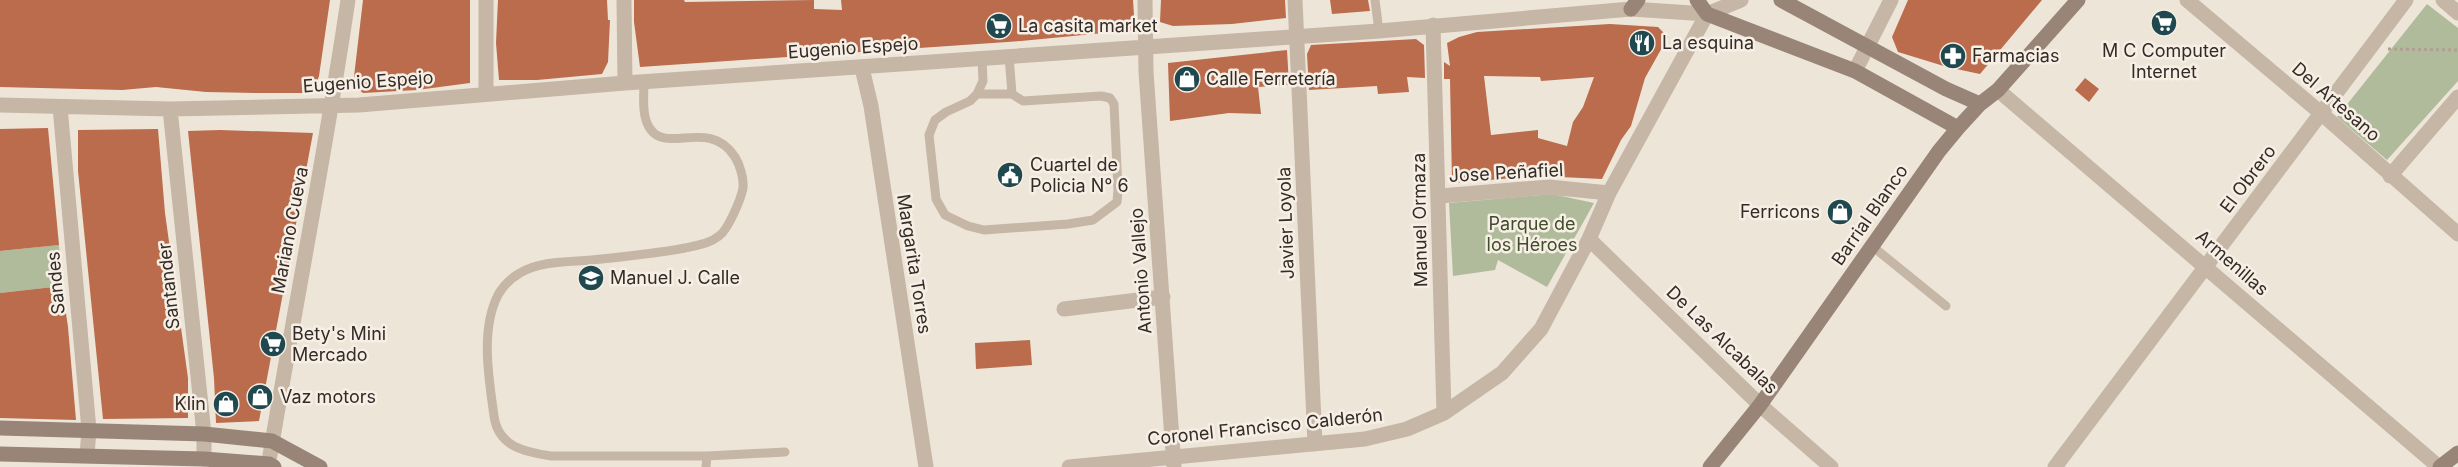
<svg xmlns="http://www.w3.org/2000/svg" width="2458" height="467" viewBox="0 0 2458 467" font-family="Inter,sans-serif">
	<rect width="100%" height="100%" fill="#eee5d9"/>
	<path fill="#afbb9b" d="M2427,4L2458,28V81L2387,160L2337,117Z
		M1552,194L1594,203L1547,287L1498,260L1495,270L1453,276L1449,203Z
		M59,245L62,286L0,293V251Z"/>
	<path fill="#ba6c4c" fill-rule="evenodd" d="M0,0H330L319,76L313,93H257L206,92L156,87L122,90L0,87Z
		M363,0H470V83L417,90L363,93L353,85Z
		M498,0H607L608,20H610L608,62L602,74L537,80H499L496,43Z
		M634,0H684L685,2L814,0V9L842,10L841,0H1133L1135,30L1021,41L640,67L634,22Z
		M1161,0H1285L1286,18L1232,24L1173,26L1160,22Z
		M1330,0H1368L1370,11L1332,14Z
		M1908,0H2042L1980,74L1947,67L1898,52L1892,37Z
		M1610,24L1658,27L1668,37L1645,78L1631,126L1621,140L1602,179L1540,176L1452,183L1450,79H1444V62L1450,66L1447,43L1459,37L1477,32ZM1484,76L1540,77L1541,81L1594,77L1583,107L1573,122L1567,146L1538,138V130L1491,135Z
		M1416,39L1424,45L1425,78L1407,77L1409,92L1378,94L1377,86L1309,90L1307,54L1311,45Z
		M1287,50L1289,85L1258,87L1261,114L1229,113L1170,121L1168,63Z
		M2085,78L2099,89L2089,102L2075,90Z
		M48,128L59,245L0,251V129Z
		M158,129L165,213L188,378V418L103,419L78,171V130Z
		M220,130L313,133L259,421L216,423L214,378L188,131Z
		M62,286L68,327L76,420L0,418V293Z
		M1030,340L1032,365L976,369L975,343Z"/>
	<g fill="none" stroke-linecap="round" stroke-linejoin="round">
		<path stroke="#b0a091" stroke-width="3" stroke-dasharray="3 3" stroke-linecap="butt" d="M2388,49L2458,50"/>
		<path stroke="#c5b6a6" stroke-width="9" d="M1375,0L1379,31
			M982,59L983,81L977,94L970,101L946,112L935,120L929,135L936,199L945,215L968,226L984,230L1068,224L1093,220L1117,202L1118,190L1114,104L1110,98L1101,96L1023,101L1012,94L1009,56
			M644,81C644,96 641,118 651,130C668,153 710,118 735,157C740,165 744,179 743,188C741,199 728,230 719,236C709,244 697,245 685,248C654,254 622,257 591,260C568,262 540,261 520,273C511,278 503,286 498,295C480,330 489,379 494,416C498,447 525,452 551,456H707L706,467
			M977,94H1012
			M1872,246L1946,306
			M707,456L785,452"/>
		<path stroke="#c5b6a6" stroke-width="15" d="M624,0L625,83
			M1145,0L1146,72L1174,467
			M1295,0L1315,444
			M2187,0L2322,114L2458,234
			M2443,0L2458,13
			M1433,25L1444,413
			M862,68L871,106L926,467
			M1855,71L1891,0
			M1998,90L2439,467
			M486,93V0
			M0,105L170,109L359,105L625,83L1379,31L1631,9L1707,14L1741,0
			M60,107L89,430L87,455
			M170,109L204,434V459
			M2390,176L2458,97
			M1440,196L1549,187L1609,193
			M1589,239L1760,405L1831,467
			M1064,309L1163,297
			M268,467C294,311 325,156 348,0
			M1069,467L1365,439L1407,429L1444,413L1502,373L1541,329L1589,239L1609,193L1707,14
			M2055,467L2406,0"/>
		<path stroke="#988578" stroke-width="15" d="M1697,0L1707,14L1855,71L1958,128
			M1781,0L1946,89L1980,104
			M1631,9L1638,0
			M0,428L204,434L272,441L320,467
			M0,454L204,459L269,464L274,467
			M1710,467L1760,405L1939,151L1958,128L1980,104L1998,90L2078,0
			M2440,467L2458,453"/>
	</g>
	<defs>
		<symbol id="supermarket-disc" viewBox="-11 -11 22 22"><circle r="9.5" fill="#20494f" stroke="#f7efe5"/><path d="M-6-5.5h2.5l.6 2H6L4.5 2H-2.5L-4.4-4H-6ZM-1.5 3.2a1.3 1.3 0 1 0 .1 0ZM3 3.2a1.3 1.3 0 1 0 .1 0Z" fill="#fff"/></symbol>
		<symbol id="restaurant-disc" viewBox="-11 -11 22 22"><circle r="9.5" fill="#20494f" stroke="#f7efe5"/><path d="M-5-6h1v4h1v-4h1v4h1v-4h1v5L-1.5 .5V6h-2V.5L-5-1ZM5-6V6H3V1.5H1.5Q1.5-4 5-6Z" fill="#fff"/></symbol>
		<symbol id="pharmacy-disc" viewBox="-11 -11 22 22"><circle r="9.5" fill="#20494f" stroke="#f7efe5"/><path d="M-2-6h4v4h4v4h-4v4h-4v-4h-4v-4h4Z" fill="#fff"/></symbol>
		<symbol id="shop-disc" viewBox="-11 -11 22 22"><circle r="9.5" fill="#20494f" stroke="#f7efe5"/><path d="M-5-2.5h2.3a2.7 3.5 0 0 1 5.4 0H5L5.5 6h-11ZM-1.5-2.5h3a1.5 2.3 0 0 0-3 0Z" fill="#fff"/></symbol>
		<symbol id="civic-disc" viewBox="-11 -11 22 22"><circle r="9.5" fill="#20494f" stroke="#f7efe5"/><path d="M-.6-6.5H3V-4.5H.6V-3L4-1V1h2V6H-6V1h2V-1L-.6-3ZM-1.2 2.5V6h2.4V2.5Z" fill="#fff"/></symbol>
		<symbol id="school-disc" viewBox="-11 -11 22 22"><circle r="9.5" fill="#20494f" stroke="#f7efe5"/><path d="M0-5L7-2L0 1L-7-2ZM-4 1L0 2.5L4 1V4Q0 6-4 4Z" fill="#fff"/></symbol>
	</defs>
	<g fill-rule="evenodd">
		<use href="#supermarket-disc" x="2149" y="8" width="30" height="30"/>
		<use href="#supermarket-disc" x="984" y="11" width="30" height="30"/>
		<use href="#restaurant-disc" x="1627" y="28" width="30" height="30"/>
		<use href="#pharmacy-disc" x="1938" y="41" width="30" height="30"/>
		<use href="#shop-disc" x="1172" y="64" width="30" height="30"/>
		<use href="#civic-disc" x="995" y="160" width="30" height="30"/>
		<use href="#shop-disc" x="1825" y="197" width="30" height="30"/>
		<use href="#school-disc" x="576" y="263" width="30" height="30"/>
		<use href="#supermarket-disc" x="258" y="329" width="30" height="30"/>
		<use href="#shop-disc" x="245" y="382" width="30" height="30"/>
		<use href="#shop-disc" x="211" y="389" width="30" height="30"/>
	</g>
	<g text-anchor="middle" stroke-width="5" stroke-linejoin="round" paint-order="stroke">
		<g font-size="18" fill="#322b26" stroke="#f7efe5" text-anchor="start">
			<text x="1018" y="32">La casita market</text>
			<text x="1662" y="49">La esquina</text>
			<text x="2164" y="57" text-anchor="middle">M C Computer<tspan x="2164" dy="21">Internet</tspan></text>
			<text x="1972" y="62">Farmacias</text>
			<text x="1206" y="85">Calle Ferretería</text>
			<text x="1030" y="171">Cuartel de<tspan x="1030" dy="21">Policia N° 6</tspan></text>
			<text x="1820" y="218" text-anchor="end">Ferricons</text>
			<text x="610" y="284">Manuel J. Calle</text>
			<text x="292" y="340">Bety's Mini<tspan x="292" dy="21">Mercado</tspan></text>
			<text x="280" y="403">Vaz motors</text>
			<text x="206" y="410" text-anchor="end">Klin</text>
		</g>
		<g font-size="18" fill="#322b26" stroke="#f7efe5">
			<text transform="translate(853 48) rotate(-4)" y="6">Eugenio Espejo</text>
			<text transform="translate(368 82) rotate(-4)" y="6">Eugenio Espejo</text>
			<text transform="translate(2336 102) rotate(41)" y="6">Del Artesano</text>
			<text transform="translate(1506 173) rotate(-3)" y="6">Jose Peñafiel</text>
			<text transform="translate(2248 179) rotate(-53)" y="6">El Obrero</text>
			<text transform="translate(1870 215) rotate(-55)" y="6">Barrial Blanco</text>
			<text transform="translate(1420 220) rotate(-91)" y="6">Manuel Ormaza</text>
			<text transform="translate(1286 223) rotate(-92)" y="6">Javier Loyola</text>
			<text transform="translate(290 230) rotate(-79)" y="6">Mariano Cueva</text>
			<text transform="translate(2232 263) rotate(41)" y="6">Armenillas</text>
			<text transform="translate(914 264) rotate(81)" y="6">Margarita Torres</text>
			<text transform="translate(1141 271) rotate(-94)" y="6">Antonio Vallejo</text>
			<text transform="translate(56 283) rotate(-95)" y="6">Sandes</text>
			<text transform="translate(169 286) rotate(-96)" y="6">Santander</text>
			<text transform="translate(1722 340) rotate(44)" y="6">De Las Alcabalas</text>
			<text transform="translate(1265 427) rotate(-6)" y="6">Coronel Francisco Calderón</text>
		</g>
		<g font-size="18" fill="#404d2d" stroke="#f7efe5">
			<text x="1532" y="230">Parque de<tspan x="1532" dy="21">los Héroes</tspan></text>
		</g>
	</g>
</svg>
